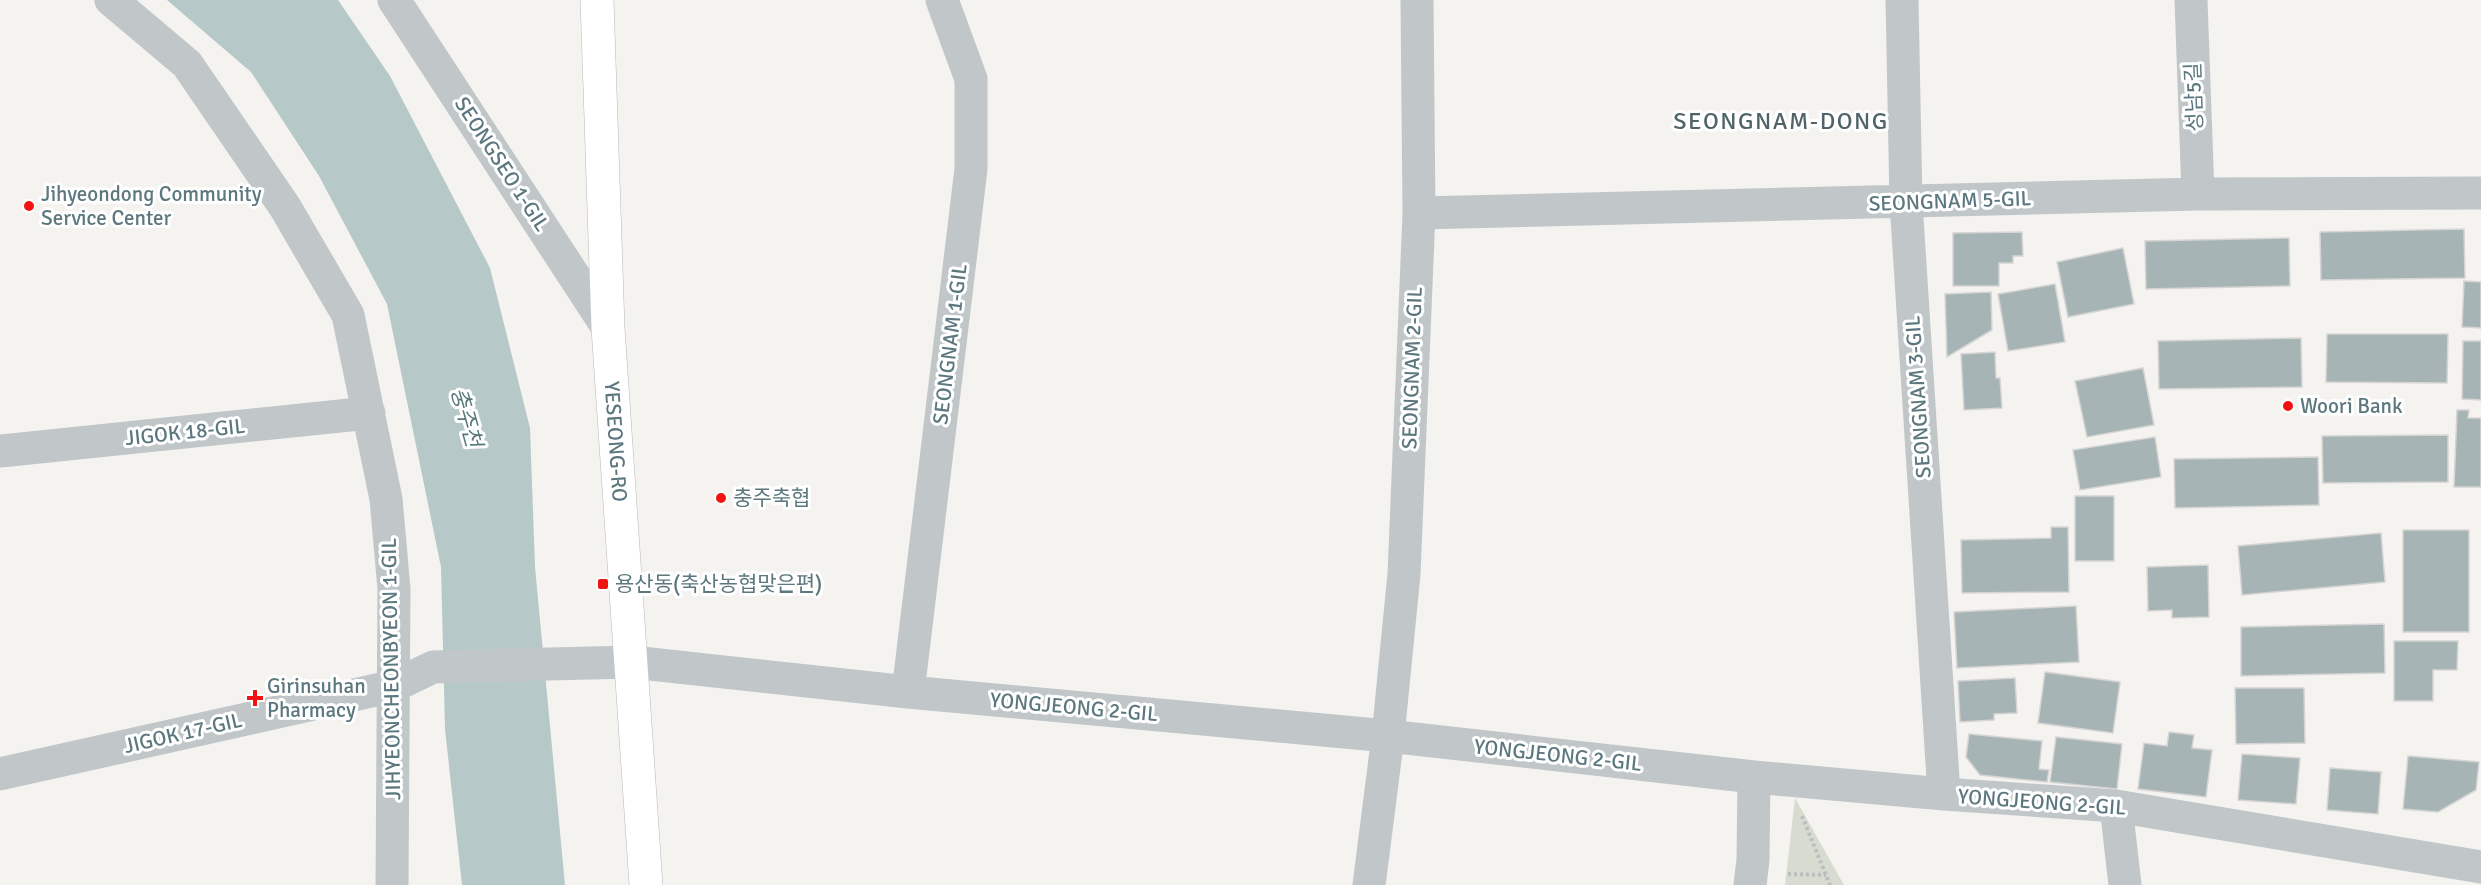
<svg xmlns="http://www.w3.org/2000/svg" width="2481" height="885" viewBox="0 0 2481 885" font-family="Signika,'Noto Sans KR',sans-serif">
	<rect width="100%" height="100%" fill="#f5f3f0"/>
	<path fill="#d8dcd0" d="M1795,798L1844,885H1785Z"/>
	<path fill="#b6c8c8" d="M167,0H338L390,76L490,268L530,428L535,567L565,885H462L445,729L441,567L387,304L319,176L251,72Z"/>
	<path fill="#a7b4b6" stroke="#d5d5d3" stroke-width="1.5" d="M2464,229L2465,278L2321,280L2320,232Z
		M2022,232L2023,256H2013V263H1999V286H1953V233Z
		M2289,238L2290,286L2146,289L2145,241Z
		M2123,248L2134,304L2068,317L2057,262Z
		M2464,281L2481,282V328L2462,327Z
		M2055,284L2065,342L2008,351L1998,294Z
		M1991,292L1992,330L1947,357L1945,294Z
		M2327,334H2448L2447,383L2326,382Z
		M2301,338L2302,387L2159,389L2158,341Z
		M2463,341H2481V400L2462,399Z
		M1995,352L1996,378H2000L2002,408L1964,410L1961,354Z
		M2143,368L2154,425L2087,437L2075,381Z
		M2457,410H2469L2468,418H2481V487H2454Z
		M2448,435V482L2323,483L2322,436Z
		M2155,437L2161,477L2080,490L2073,450Z
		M2318,457L2319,505L2175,508L2174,459Z
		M2075,496H2114V561H2075Z
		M2051,527H2068L2069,592L1962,593L1961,540L2051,538Z
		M2403,530H2469V632H2403Z
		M2381,533L2385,582L2242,595L2238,546Z
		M2208,565L2209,617L2172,618V610L2148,611L2147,567Z
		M2076,606L2079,662L1957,668L1954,612Z
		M2384,624L2385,673L2241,676V627Z
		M2394,641H2458L2457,670H2433V701H2394Z
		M2045,672L2120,682L2113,733L2038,723Z
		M2015,678L2017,713L1994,714V720L1960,722L1958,681Z
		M2235,688H2304L2305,743L2236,744Z
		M2169,732L2194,735L2192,748L2212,750L2206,797L2138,789L2144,743L2167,746Z
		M1969,734L2042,741L2039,769L2049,770L2047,782L1980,775L1966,757Z
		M2056,737L2122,744L2117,789L2050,782Z
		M2242,754L2300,758L2296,804L2238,800Z
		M2408,756L2479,762L2476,790L2438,812L2403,809Z
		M2330,768L2381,772L2378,814L2327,810Z"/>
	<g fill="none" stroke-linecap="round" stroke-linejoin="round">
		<defs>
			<g id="major">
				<path id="s1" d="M597,0L608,328L646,885"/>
			</g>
		</defs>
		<use href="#major" stroke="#b4babc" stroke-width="34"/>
		<path stroke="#babebf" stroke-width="4" stroke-dasharray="3 3" stroke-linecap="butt" d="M1802,816L1830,885
			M1788,874L1826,875"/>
		<path stroke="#c1c7c9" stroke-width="33" d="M111,0L187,64L285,207L348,315L386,499L394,589L392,885
			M394,0L608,328
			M1902,0L1906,202L1944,794
			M2191,0L2198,194
			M1419,213L2198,194L2481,193
			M0,451L369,413
			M908,692L971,169V79L942,0
			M0,774L394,686L433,667L632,662L908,692L1388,736L1754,777L1944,794L2116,806L2481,867
			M2116,806L2125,885
			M1369,885L1388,736L1404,574L1419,213L1417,0
			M1750,885L1753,860L1754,777"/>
		<use href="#major" stroke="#fff" stroke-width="33"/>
	</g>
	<g fill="#f21212" stroke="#fff" stroke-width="2">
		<circle cx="29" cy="206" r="6"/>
		<circle cx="2288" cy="406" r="6"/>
		<circle cx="721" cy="498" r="6"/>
		<rect x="597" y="578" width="12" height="12" rx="3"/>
		<path d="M252 689h6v6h6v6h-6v6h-6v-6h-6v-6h6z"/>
	</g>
	<g text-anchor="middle" stroke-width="6" stroke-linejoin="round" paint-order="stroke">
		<g font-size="21" fill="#5c777e" stroke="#fff">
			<text transform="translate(2194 97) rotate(-92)" y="7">성남5길</text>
			<text transform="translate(502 164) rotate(57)" y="7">SEONGSEO 1-GIL</text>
			<text transform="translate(1950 201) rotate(-2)" y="7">SEONGNAM 5-GIL</text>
			<text transform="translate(950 344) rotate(-83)" y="7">SEONGNAM 1-GIL</text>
			<text transform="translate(1412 368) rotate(-88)" y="7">SEONGNAM 2-GIL</text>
			<text transform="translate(1918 397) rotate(-94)" y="7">SEONGNAM 3-GIL</text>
			<text transform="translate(185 432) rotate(-6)" y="7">JIGOK 18-GIL</text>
			<text dy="7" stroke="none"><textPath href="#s1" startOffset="442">YESEONG-RO</textPath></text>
			<text transform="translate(391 669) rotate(-91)" y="7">JIHYEONCHEONBYEON 1-GIL</text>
			<text transform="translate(1074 707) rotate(5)" y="7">YONGJEONG 2-GIL</text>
			<text transform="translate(183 733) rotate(-13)" y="7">JIGOK 17-GIL</text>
			<text transform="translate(1558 755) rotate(6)" y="7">YONGJEONG 2-GIL</text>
			<text transform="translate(2042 802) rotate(4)" y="7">YONGJEONG 2-GIL</text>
		</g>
		<g font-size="21" fill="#5c777e" stroke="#fff" text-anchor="start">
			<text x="41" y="201">Jihyeondong Community<tspan x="41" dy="24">Service Center</tspan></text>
			<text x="2300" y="413">Woori Bank</text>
			<text x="733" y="505">충주축협</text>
			<text x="615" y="591">용산동(축산농협맞은편)</text>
			<text x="267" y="693">Girinsuhan<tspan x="267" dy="24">Pharmacy</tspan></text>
		</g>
		<g font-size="22" font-style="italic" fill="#58797a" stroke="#fff">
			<text transform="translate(467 417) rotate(74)" y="8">충주천</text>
		</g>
		<g font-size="24" letter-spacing="1.5" fill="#4f6368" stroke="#fff">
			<text x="1781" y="129">SEONGNAM-DONG</text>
		</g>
	</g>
</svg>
